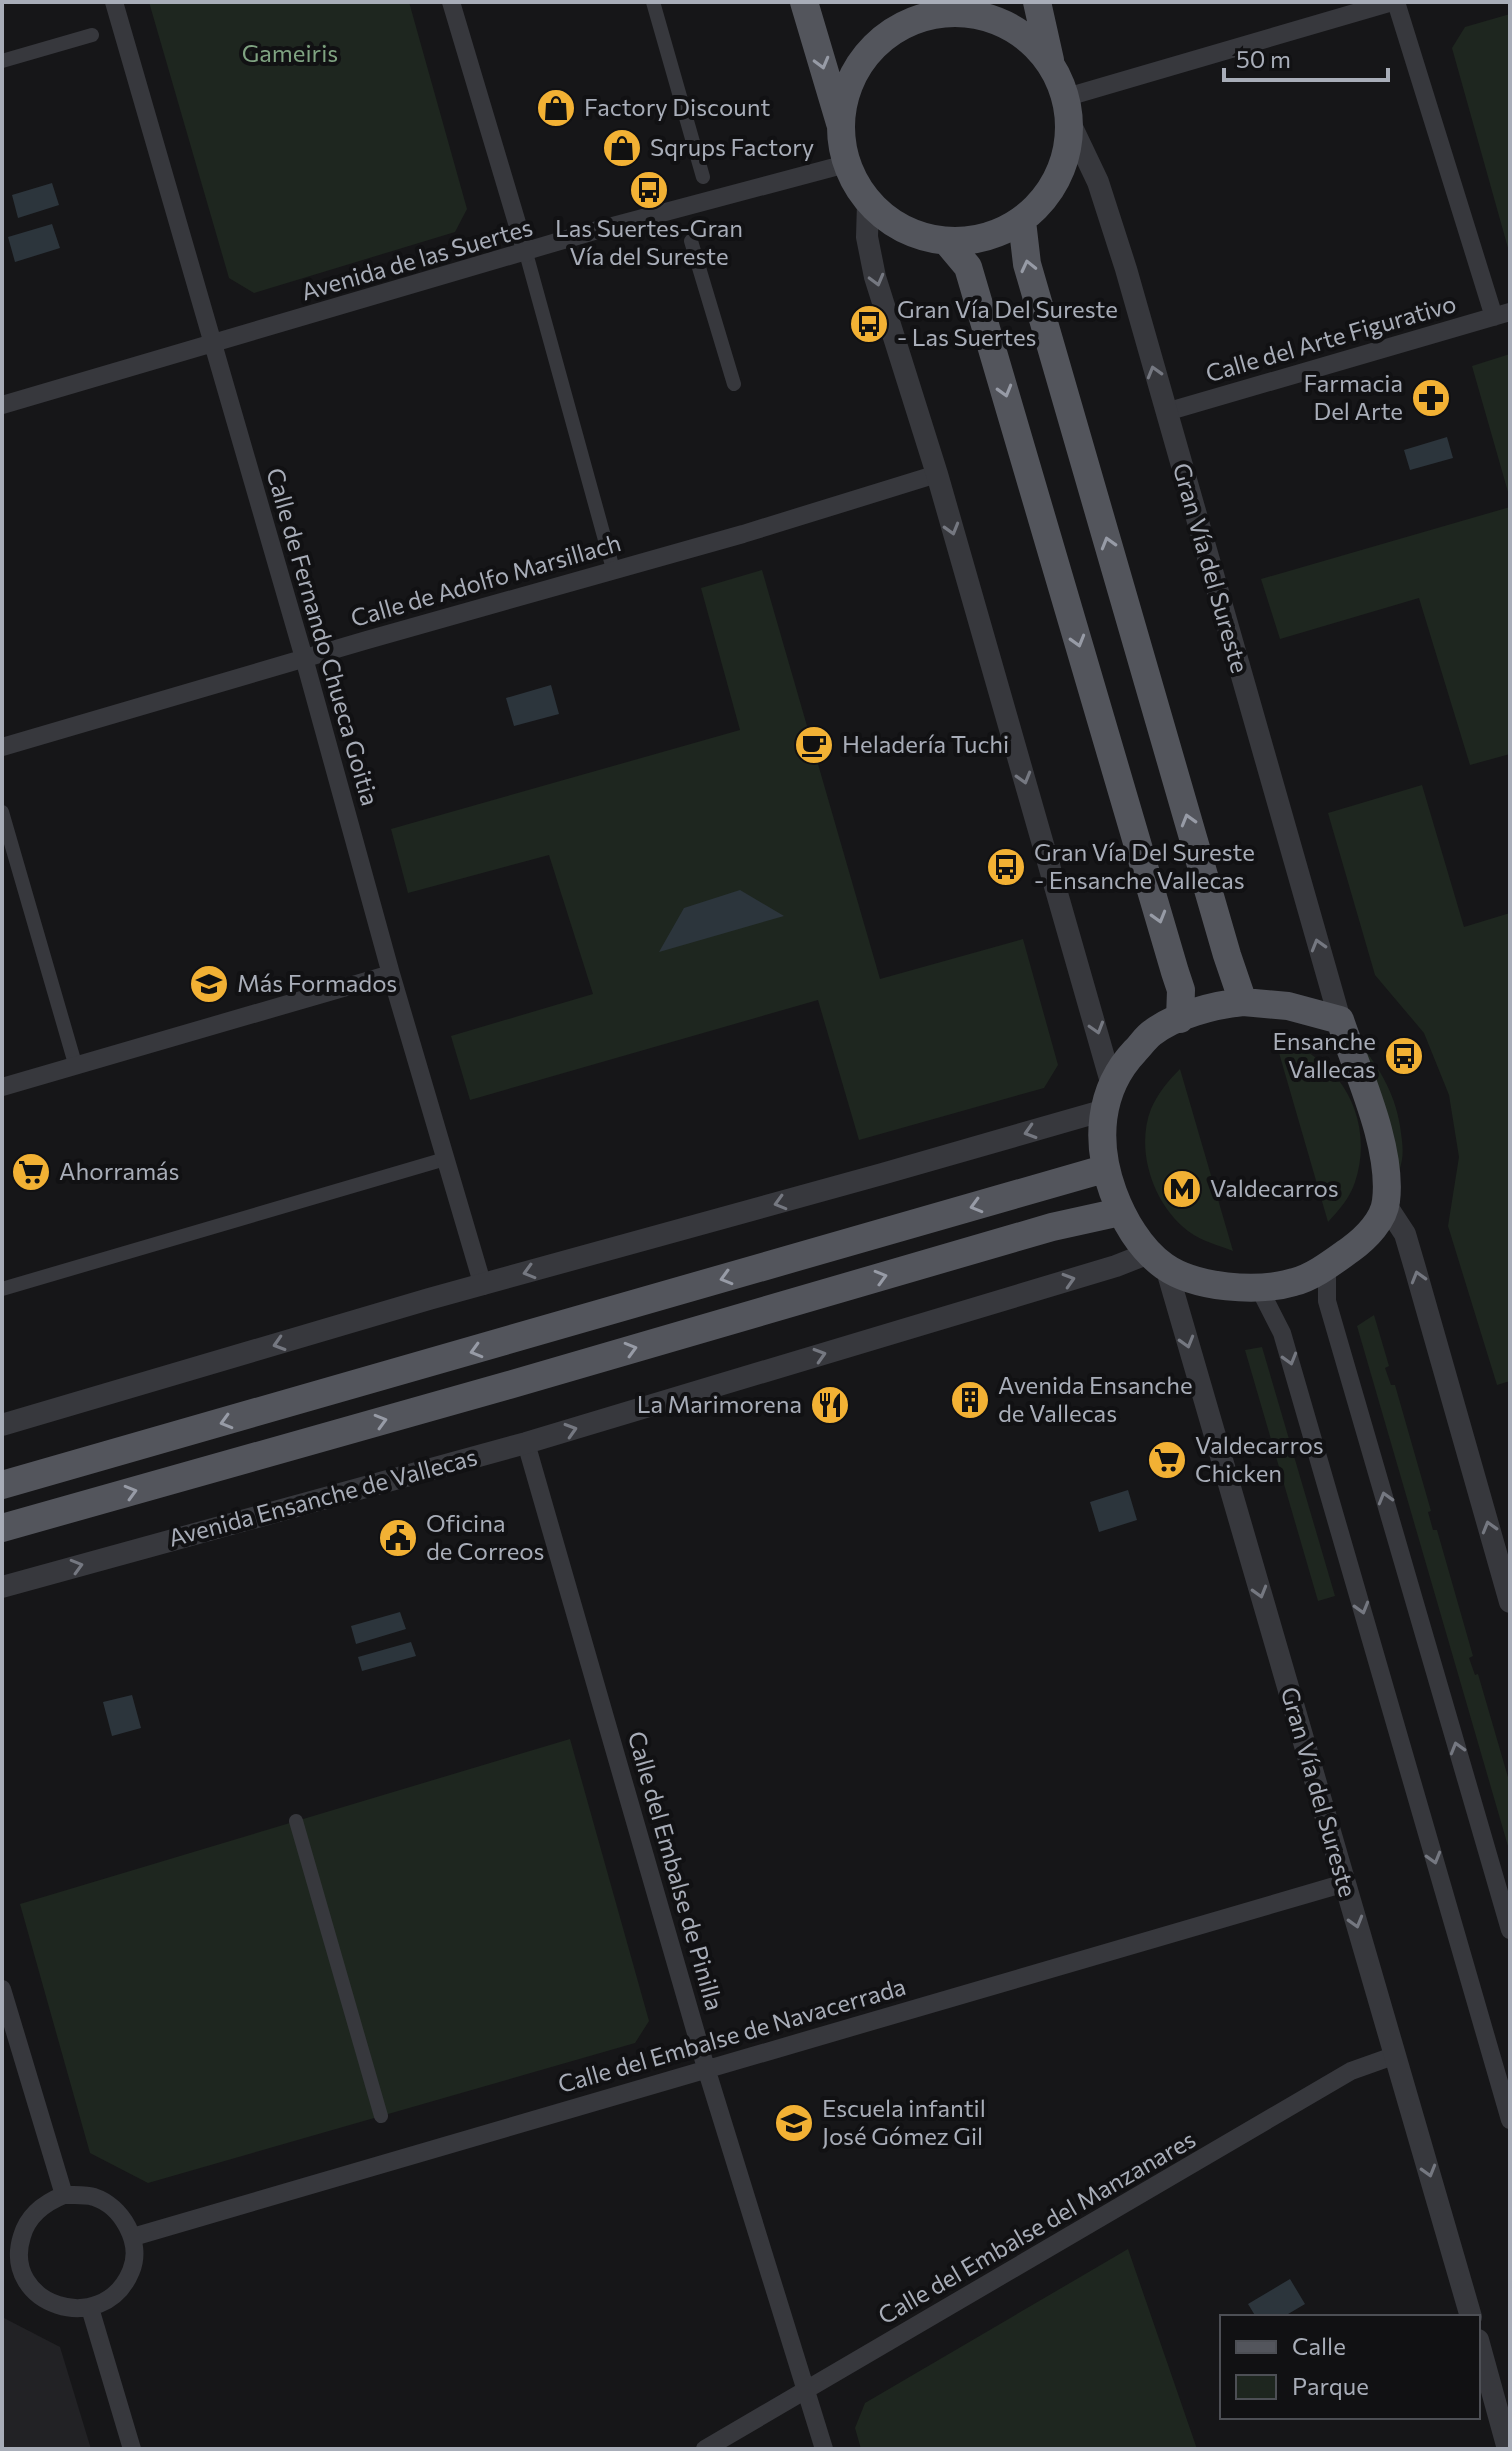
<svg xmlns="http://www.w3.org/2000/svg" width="1512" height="2451" viewBox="0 0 1512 2451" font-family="Commissioner,sans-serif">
	<rect width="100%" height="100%" fill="#161618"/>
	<path fill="#222225" d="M2,2317L60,2347L91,2449H2Z"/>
	<path fill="#1e261f" d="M149,2H409L467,209L455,232L254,293L229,278Z
		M1510,14V249L1508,248L1452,48L1465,27Z
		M1510,354V499L1472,366Z
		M1510,507V754L1470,765L1419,598L1280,639L1261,579Z
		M762,570L880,979L1023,939L1058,1065L1044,1088L859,1140L818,1000L470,1100L451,1036L593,994L549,855L408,893L391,829L740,730L701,588Z
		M1422,785L1464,927L1510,913V1381L1497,1385L1448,1226L1459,1157L1449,1095L1424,1033L1375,975L1328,813Z
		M1275,1039C1339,1054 1376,1119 1355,1182C1350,1198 1339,1210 1328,1222Z
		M1359,1042C1381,1070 1397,1097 1401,1133C1403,1147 1404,1158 1399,1171Z
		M1180,1069L1233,1251C1218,1245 1201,1241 1188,1231C1153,1204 1135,1150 1151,1109C1158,1093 1168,1081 1180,1069Z
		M1374,1315L1389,1366L1385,1368L1391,1385H1395L1431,1511L1428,1512L1433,1530H1437L1473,1656L1469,1658L1475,1675L1478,1674L1510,1784V1853L1357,1326Z
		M1262,1347L1335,1596L1318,1601L1245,1350Z
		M570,1739L649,2021L635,2043L148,2183L90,2153L20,1904Z
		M1128,2249L1197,2449H861L855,2428L865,2403Z"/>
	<path fill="#2c353c" d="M52,183L59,205L18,218L12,195Z
		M52,224L60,248L15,262L8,237Z
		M1447,437L1453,458L1410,470L1404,450Z
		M551,685L559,714L514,726L506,698Z
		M740,890L784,916L659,952L684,908Z
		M1128,1490L1137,1520L1099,1532L1090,1502Z
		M400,1612L406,1629L356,1644L351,1626Z
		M411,1642L416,1656L362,1671L358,1657Z
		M132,1695L141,1728L112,1736L103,1702Z
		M1290,2279L1305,2304L1283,2317H1256L1248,2304Z"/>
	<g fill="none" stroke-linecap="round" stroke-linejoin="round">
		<path stroke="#37383d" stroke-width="14" d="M653,2L703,177
			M2,61L92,35
			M691,241L734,384
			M526,253L613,569
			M2,812L76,1067
			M2,1289L445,1159
			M296,1821L381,2116"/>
		<path stroke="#37383d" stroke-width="18" d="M114,2L304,658L391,974L483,1286
			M451,2L526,253
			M1396,2L1494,317
			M1067,97L1392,2
			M2,405L594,231L846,164
			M1166,412L1510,312
			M2,747L367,640L743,534L937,474
			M2,1087L391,974
			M1327,1265V1301L1510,1930
			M1259,1288L1282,1333L1510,2120
			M526,1443L706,2068L824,2449
			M2,1989L64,2195
			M64,2195C73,2195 86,2194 94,2197C122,2206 143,2243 131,2271C103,2339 0,2305 22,2236C28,2215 44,2203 64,2195Z
			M133,2237L1345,1883
			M90,2308L132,2449
			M705,2449L1351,2071L1396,2055"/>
		<path stroke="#37383d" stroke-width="22" d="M1069,121L1098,182L1126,269L1340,1020
			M868,203L867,237L875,277L937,474L1111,1082
			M1386,1205L1405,1234L1415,1268L1510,1602
			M1166,1267L1471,2317
			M2,1425L429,1299L882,1174L1105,1110
			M2,1587L526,1443L1116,1266L1149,1253
			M1478,2340L1508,2449"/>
		<path stroke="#53555c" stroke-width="28" d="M804,2L840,123
			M1037,2L1050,60
			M841 127a114 114 0 1 1 228 0a114 114 0 1 1-228 0Z
			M1022,221L1027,264L1227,955L1243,1002
			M947,242L968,267L978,301L1175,972L1181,990L1180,1019
			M1243,1002L1288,1006L1340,1020C1357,1071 1393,1147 1386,1201C1384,1220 1366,1238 1351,1249C1334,1261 1314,1277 1294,1282C1257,1293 1195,1288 1164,1266C1140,1249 1123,1219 1113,1192C1095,1143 1098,1090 1135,1051C1141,1045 1146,1037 1152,1033C1175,1015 1214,1005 1243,1002Z
			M2,1485L1104,1169
			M2,1528L509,1385L1052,1227L1120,1212"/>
	</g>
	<defs><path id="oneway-chevron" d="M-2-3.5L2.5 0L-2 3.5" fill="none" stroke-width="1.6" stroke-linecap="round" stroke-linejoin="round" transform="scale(2)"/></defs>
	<g stroke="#979ba6">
		<use href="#oneway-chevron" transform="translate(822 63) rotate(75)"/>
		<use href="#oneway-chevron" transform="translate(1028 266) rotate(-103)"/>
		<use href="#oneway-chevron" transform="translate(1005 391) rotate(74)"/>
		<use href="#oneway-chevron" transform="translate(1108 543) rotate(-106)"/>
		<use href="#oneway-chevron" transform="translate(1078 641) rotate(74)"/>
		<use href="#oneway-chevron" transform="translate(1188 820) rotate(-106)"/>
		<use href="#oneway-chevron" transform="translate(1159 917) rotate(74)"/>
		<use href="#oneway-chevron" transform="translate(976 1206) rotate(164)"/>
		<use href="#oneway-chevron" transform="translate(881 1277) rotate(-16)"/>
		<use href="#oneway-chevron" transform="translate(726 1278) rotate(164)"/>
		<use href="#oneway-chevron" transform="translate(631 1349) rotate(-16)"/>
		<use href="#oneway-chevron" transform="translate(476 1351) rotate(164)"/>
		<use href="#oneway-chevron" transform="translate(381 1421) rotate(-16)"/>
		<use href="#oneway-chevron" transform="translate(226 1422) rotate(164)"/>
		<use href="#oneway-chevron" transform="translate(131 1492) rotate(-16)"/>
	</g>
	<g stroke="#757881">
		<use href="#oneway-chevron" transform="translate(877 280) rotate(75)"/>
		<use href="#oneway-chevron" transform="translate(1154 372) rotate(-106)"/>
		<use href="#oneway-chevron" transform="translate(952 529) rotate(74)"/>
		<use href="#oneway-chevron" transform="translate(1024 778) rotate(74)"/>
		<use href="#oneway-chevron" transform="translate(1318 945) rotate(-106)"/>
		<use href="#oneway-chevron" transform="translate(1097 1028) rotate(73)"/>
		<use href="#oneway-chevron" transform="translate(1030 1132) rotate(163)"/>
		<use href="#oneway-chevron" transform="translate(780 1203) rotate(164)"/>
		<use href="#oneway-chevron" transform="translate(529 1272) rotate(164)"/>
		<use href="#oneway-chevron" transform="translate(1418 1277) rotate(-106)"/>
		<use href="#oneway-chevron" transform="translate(1069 1280) rotate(-17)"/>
		<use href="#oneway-chevron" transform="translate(1187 1342) rotate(74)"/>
		<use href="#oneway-chevron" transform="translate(279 1344) rotate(163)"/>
		<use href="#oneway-chevron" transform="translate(820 1355) rotate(-17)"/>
		<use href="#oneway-chevron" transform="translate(1290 1359) rotate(74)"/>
		<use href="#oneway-chevron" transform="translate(571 1430) rotate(-17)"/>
		<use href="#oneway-chevron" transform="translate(1385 1498) rotate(-106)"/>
		<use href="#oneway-chevron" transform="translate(1489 1527) rotate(-106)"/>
		<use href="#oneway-chevron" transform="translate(77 1566) rotate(-16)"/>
		<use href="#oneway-chevron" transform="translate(1260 1592) rotate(74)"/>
		<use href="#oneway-chevron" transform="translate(1362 1608) rotate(74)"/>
		<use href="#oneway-chevron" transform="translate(1457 1748) rotate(-106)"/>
		<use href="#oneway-chevron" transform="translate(1434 1858) rotate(74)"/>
		<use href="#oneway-chevron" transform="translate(1356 1922) rotate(74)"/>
		<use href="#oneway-chevron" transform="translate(1429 2171) rotate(74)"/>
	</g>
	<defs>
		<symbol id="shop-disc" viewBox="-11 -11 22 22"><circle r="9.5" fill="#f2b134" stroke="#111113"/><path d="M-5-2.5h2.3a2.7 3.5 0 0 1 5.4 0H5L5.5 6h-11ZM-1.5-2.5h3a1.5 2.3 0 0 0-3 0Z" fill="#111"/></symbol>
		<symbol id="bus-disc" viewBox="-11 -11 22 22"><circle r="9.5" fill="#f2b134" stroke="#111113"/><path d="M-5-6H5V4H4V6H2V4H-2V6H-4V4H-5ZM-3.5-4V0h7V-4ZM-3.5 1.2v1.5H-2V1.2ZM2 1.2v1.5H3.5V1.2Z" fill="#111"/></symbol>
		<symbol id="pharmacy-disc" viewBox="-11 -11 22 22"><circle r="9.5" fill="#f2b134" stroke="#111113"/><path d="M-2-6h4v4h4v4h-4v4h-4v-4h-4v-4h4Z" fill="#111"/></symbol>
		<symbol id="cafe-disc" viewBox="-11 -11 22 22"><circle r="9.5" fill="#f2b134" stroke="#111113"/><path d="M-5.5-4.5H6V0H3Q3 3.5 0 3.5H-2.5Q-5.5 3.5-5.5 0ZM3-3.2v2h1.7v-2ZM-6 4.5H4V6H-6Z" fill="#111"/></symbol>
		<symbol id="school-disc" viewBox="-11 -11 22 22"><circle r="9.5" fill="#f2b134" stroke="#111113"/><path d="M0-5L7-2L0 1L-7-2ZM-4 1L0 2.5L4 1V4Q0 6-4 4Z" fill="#111"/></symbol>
		<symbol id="supermarket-disc" viewBox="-11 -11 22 22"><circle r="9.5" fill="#f2b134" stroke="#111113"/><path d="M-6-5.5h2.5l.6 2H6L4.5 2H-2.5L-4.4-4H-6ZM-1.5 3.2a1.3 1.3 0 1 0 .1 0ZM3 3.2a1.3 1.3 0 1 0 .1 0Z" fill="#111"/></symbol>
		<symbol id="metro-disc" viewBox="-11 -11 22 22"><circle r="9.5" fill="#f2b134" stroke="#111113"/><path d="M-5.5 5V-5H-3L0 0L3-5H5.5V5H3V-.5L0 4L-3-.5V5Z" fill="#111"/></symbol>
		<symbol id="building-disc" viewBox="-11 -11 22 22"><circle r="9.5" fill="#f2b134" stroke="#111113"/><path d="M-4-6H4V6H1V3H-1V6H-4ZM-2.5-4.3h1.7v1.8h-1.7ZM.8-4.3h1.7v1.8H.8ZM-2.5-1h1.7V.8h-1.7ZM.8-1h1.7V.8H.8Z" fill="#111"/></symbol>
		<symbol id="restaurant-disc" viewBox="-11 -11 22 22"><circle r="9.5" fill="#f2b134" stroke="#111113"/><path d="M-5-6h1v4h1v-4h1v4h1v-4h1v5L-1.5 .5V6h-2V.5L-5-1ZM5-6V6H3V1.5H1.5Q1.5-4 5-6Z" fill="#111"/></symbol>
		<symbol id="civic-disc" viewBox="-11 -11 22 22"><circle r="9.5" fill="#f2b134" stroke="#111113"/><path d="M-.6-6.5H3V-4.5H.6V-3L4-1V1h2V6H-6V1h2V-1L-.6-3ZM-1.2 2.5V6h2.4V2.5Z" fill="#111"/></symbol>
	</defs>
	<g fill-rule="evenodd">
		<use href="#shop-disc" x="534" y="86" width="44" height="44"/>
		<use href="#shop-disc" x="600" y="126" width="44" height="44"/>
		<use href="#bus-disc" x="627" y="168" width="44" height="44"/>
		<use href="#bus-disc" x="847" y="302" width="44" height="44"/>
		<use href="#pharmacy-disc" x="1409" y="376" width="44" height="44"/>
		<use href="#cafe-disc" x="792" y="723" width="44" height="44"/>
		<use href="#bus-disc" x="984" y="845" width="44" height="44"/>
		<use href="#school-disc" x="187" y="962" width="44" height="44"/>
		<use href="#bus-disc" x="1382" y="1034" width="44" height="44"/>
		<use href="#supermarket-disc" x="9" y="1150" width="44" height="44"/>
		<use href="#metro-disc" x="1160" y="1167" width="44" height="44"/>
		<use href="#building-disc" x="948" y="1378" width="44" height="44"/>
		<use href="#restaurant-disc" x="808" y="1383" width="44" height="44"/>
		<use href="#supermarket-disc" x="1145" y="1438" width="44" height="44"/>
		<use href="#civic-disc" x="376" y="1516" width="44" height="44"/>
		<use href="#school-disc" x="772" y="2101" width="44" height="44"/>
	</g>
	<g text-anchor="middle" stroke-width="8" stroke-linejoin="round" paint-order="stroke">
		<g font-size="24" fill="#7fa381" stroke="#111113">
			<text x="290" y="62">Gameiris</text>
		</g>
		<g font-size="24" fill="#a8adb8" stroke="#111113" text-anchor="start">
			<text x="584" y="116">Factory Discount</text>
			<text x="650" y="156">Sqrups Factory</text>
			<text x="649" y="237" text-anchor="middle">Las Suertes-Gran<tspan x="649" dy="28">Vía del Sureste</tspan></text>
			<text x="897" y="318">Gran Vía Del Sureste<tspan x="897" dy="28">- Las Suertes</tspan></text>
			<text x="1403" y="392" text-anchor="end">Farmacia<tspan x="1403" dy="28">Del Arte</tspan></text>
			<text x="842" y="753">Heladería Tuchi</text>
			<text x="1034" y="861">Gran Vía Del Sureste<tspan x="1034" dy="28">- Ensanche Vallecas</tspan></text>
			<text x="237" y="992">Más Formados</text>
			<text x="1376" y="1050" text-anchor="end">Ensanche<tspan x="1376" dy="28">Vallecas</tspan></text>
			<text x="59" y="1180">Ahorramás</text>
			<text x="1210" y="1197">Valdecarros</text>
			<text x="998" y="1394">Avenida Ensanche<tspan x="998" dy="28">de Vallecas</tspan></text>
			<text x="802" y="1413" text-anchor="end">La Marimorena</text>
			<text x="1195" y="1454">Valdecarros<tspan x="1195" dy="28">Chicken</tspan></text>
			<text x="426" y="1532">Oficina<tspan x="426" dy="28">de Correos</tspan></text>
			<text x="822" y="2117">Escuela infantil<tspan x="822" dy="28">José Gómez Gil</tspan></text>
		</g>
		<g font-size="24" fill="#a8adb8" stroke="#111113">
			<text transform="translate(417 260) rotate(-16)" y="8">Avenida de las Suertes</text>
			<text transform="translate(1331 339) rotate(-16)" y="8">Calle del Arte Figurativo</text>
			<text transform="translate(1210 568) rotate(74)" y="8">Gran Vía del Sureste</text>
			<text transform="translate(486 581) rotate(-16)" y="8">Calle de Adolfo Marsillach</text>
			<text transform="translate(322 637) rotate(74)" y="8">Calle de Fernando Chueca Goitia</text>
			<text transform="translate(323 1498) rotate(-15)" y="8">Avenida Ensanche de Vallecas</text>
			<text transform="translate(1318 1792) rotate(74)" y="8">Gran Vía del Sureste</text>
			<text transform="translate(675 1871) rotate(74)" y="8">Calle del Embalse de Pinilla</text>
			<text transform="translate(732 2036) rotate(-16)" y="8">Calle del Embalse de Navacerrada</text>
			<text transform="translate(1037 2228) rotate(-30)" y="8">Calle del Embalse del Manzanares</text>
		</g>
	</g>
	<rect width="1512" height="2451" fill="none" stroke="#a8adb8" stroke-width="8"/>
	<rect x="1220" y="2315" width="260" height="104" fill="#111113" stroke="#4d4f55" stroke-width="2"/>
	<rect x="1236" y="2341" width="40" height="12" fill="#53555c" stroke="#4d4f55" stroke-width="2"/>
	<text x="1292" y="2355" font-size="24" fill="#a8adb8">Calle</text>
	<rect x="1236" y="2375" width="40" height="24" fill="#1e261f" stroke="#4d4f55" stroke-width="2"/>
	<text x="1292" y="2395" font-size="24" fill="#a8adb8">Parque</text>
	<path d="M1224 68v12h164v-12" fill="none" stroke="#a8adb8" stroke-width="4"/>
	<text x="1236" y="68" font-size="24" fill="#a8adb8" stroke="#111113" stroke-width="6" paint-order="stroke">50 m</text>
</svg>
